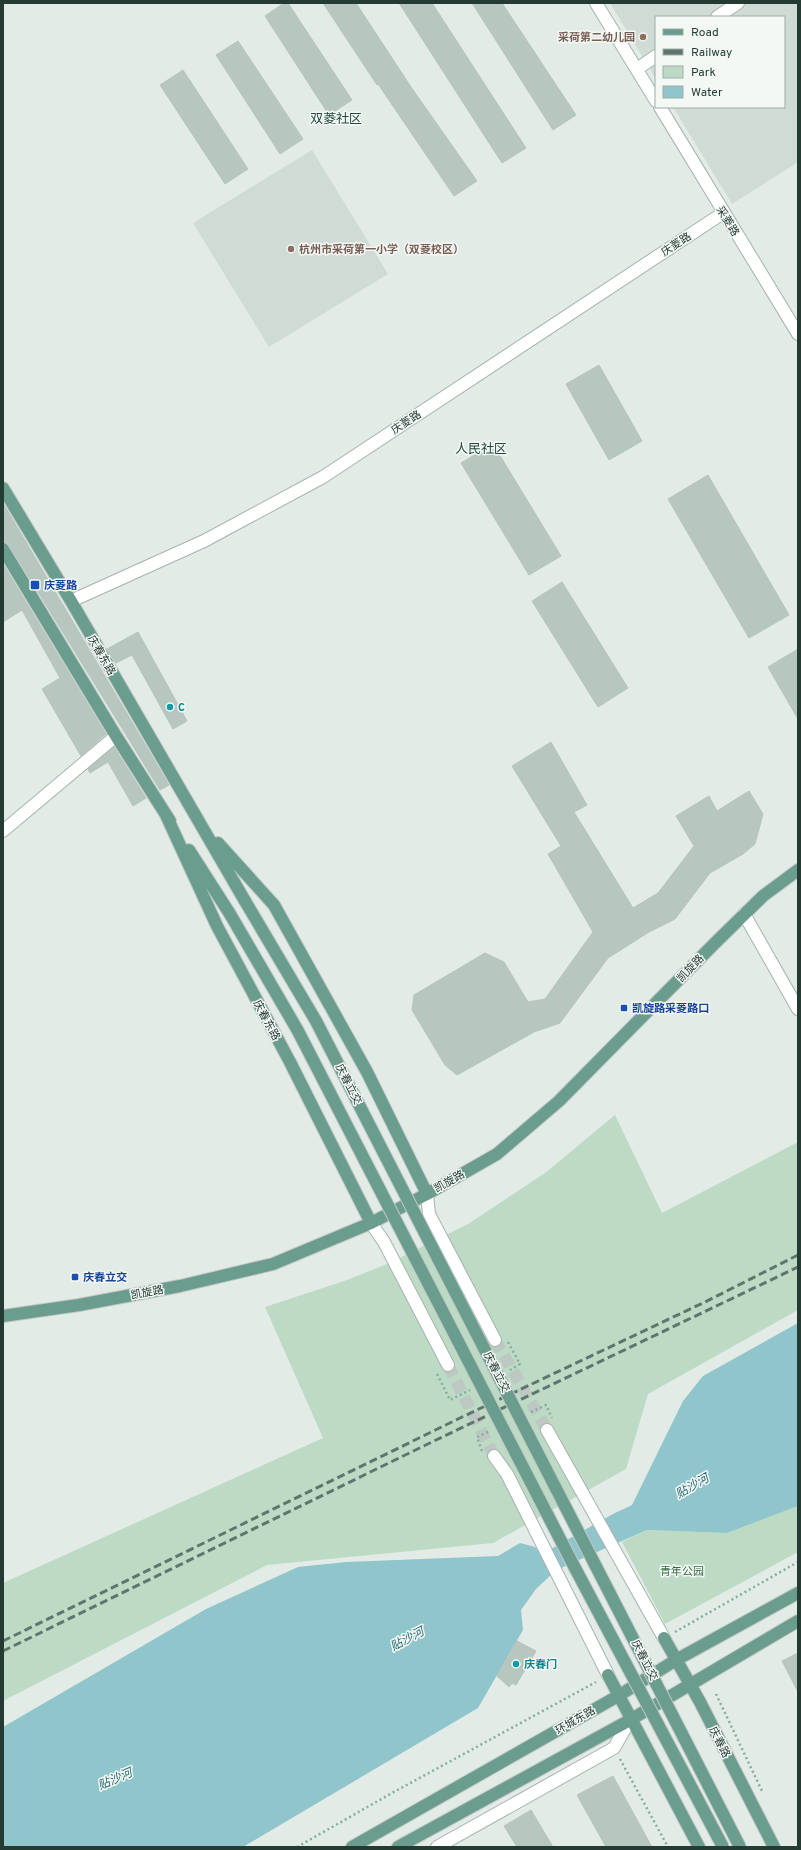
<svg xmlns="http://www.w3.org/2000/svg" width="801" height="1850" viewBox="0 0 801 1850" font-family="Overpass,'Noto Sans SC',sans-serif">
	<rect width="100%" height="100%" fill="#e3ebe7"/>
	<path fill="#d1dbd6" d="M610,3H798V162L732,204L673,107H784V17H656V79Z
		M312,150L388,274L269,347L193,223Z"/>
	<path fill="#bddbc4" d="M615,1115L662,1213L798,1142V1310L648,1394L626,1469L493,1543L267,1565L3,1701V1583L323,1438L265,1307L347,1280L387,1264L468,1224L545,1173Z
		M798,1506V1552L665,1624L622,1542L647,1530L727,1533Z"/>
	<path fill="#90c5cc" d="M798,1323V1506L727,1533L647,1530L565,1566L552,1574L536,1589L521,1610L523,1630L478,1708L243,1847H3V1727L206,1609L298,1567L346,1562L498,1556L520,1543L535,1547L542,1554L613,1514L632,1505L683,1401L703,1376Z"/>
	<path fill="#b8c6c0" stroke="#b6c4be" d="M284,3H288L352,100L329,115L265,16Z
		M323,3H356L411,87L477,181L454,196L378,84L377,85Z
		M399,3H432L526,148L502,163Z
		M472,3H502L576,115L553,130Z
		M238,41L303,139L280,154L216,55Z
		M183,70L248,169L225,184L160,85Z
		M599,365L642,441L609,460L566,384Z
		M493,444L561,556L529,575L461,463Z
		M708,475L789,615L749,638L668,499Z
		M3,503L169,785L160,790L9,545L3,542Z
		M3,564L106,734L81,756L42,689L60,678L22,610L3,622Z
		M562,582L628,688L598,707L532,601Z
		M138,632L187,721L173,729L132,655L116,663L107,649Z
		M798,649V719L768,667Z
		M551,742L587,805L574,812L633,908L658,893L694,846L676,816L709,796L717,811L749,791L763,814L755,844L743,854L710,873L675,919L649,932L608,958L560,1023L534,1032L457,1075L445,1065L412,1010L414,995L485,953L504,962L528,1002L545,999L593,932L548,854L561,846L512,766Z
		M114,747L146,798L133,806L108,762L90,773L88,769Z
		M517,1641L536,1651L516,1685L512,1683L509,1687L497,1676Z
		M798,1653V1692L782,1661Z
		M613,1776L652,1847H606L577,1795Z
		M531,1810L553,1847H517L504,1826Z"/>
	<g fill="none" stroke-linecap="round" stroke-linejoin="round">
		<path stroke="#bdc8c3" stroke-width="12" stroke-dasharray="12 6" stroke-linecap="butt" d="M495,1340L547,1430
			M448,1365L494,1456"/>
		<defs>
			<path id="minor" d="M596,3L656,101
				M717,17L738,3
				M637,69L656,56
				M660,107L798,334
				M71,601L204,541L323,477L723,213
				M3,831L116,736
				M744,914L798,1009
				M427,1194L429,1214L495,1340
				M371,1223L384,1242L448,1365
				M547,1430L664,1638
				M494,1456L507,1474L608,1675
				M437,1847L614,1748L630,1720"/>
			<path id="major" d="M3,488L71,601L245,901
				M3,549L116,736L170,821
				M166,815L217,926L290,1062L371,1223
				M218,843L274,905L367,1072L427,1194
				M189,850L230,914
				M3,1316L79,1305L180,1286L273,1264L371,1223L427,1194L497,1154L559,1101L714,944L763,896L798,870
				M664,1638L700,1702L774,1847
				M608,1675L699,1847
				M352,1847L618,1696L676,1660L798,1593
				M398,1847L630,1720L798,1621"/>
		</defs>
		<use href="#minor" stroke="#a6b3ae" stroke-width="14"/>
		<use href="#major" stroke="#c2c8c6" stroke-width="14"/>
		<path stroke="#86ac9f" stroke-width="2.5" stroke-dasharray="2 3" stroke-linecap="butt" d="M508,1342L520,1364L510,1370
			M437,1374L450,1400L470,1390
			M531,1412L546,1405L552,1418
			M482,1451L477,1437L490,1431
			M675,1632L798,1562
			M716,1694L762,1791
			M620,1759L668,1847
			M297,1847L392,1793L596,1682"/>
		<use href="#minor" stroke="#fff" stroke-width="12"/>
		<use href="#major" stroke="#6b9d8e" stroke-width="12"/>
		<path stroke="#5f766f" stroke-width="3" stroke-dasharray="8 4" stroke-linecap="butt" d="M3,1641L460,1418L705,1302L798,1255
			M3,1651L436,1440L798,1267"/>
		<defs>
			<path id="major-bridge" d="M245,901L316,1021L740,1847
				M230,914L298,1031L575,1568L723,1847"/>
		</defs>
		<use href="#major-bridge" stroke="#c2c8c6" stroke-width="14" stroke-linecap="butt"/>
		<use href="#major-bridge" stroke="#6b9d8e" stroke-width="12"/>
	</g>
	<g fill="#8d6e63" stroke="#f3f8f5" stroke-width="1.5">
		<circle cx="643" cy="37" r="4"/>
		<circle cx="291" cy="249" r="4"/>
	</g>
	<g fill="#1a4fb4" stroke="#f3f8f5" stroke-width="1.5">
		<rect x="30" y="580" width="10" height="10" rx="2"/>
		<rect x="620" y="1004" width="8" height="8" rx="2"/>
		<rect x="71" y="1273" width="8" height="8" rx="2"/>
	</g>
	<g fill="#0f9aa8" stroke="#f3f8f5" stroke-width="1.5">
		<circle cx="170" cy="707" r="4"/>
		<circle cx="516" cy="1664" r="4"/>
	</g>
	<g text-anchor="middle" stroke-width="3" stroke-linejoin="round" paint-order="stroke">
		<g font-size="11" font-weight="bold" fill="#785e54" stroke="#f3f8f5" text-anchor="end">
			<text x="635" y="41">采荷第二幼儿园</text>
			<text x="299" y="253" text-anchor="start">杭州市采荷第一小学（双菱校区）</text>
		</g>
		<g font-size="11" fill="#243b34" stroke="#f3f8f5">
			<text transform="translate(728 221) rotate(59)" y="4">采菱路</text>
			<text transform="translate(676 244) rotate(-33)" y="4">庆菱路</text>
			<text transform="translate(406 422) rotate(-33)" y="4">庆菱路</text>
			<text transform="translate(102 655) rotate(60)" y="4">庆春东路</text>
			<text transform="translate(690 968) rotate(-46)" y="4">凯旋路</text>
			<text transform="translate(267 1020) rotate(62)" y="4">庆春东路</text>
			<text transform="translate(349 1084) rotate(63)" y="4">庆春立交</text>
			<text transform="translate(449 1181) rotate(-29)" y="4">凯旋路</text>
			<text transform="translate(147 1292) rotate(-11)" y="4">凯旋路</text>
			<text transform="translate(497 1372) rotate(63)" y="4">庆春立交</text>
			<text transform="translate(645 1660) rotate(63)" y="4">庆春立交</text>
			<text transform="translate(575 1720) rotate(-30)" y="4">环城东路</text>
			<text transform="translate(720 1742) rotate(63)" y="4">庆春路</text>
		</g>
		<g font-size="11" font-weight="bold" fill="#164399" stroke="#f3f8f5" text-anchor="start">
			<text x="44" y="589">庆菱路</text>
			<text x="632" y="1012">凯旋路采菱路口</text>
			<text x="83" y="1281">庆春立交</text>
		</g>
		<g font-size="11" font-weight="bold" fill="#0d838f" stroke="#f3f8f5" text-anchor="start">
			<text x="178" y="711">C</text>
			<text x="524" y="1668">庆春门</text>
		</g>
		<g font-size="11" fill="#326e47" stroke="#f3f8f5">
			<text x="682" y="1575">青年公园</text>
		</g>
		<g font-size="12" font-style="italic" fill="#236872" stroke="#f3f8f5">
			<text transform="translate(692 1486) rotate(-30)" y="4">贴沙河</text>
			<text transform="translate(407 1639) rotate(-28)" y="4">贴沙河</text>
			<text transform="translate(115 1779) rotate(-23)" y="4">贴沙河</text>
		</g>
		<g font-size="13" fill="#224b40" stroke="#f3f8f5">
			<text x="336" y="123">双菱社区</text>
			<text x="481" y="453">人民社区</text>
		</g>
	</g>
	<rect width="801" height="1850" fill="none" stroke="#243b34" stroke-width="8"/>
	<rect x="655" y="16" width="130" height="92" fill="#f3f8f5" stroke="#a0aca8"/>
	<rect x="663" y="29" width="20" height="6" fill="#6b9d8e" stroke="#a0aca8"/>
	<text x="691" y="36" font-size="12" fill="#243b34">Road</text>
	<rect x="663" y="49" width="20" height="6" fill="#5f766f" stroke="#a0aca8"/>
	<text x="691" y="56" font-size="12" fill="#243b34">Railway</text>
	<rect x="663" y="66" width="20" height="12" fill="#bddbc4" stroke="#a0aca8"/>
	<text x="691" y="76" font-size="12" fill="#243b34">Park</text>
	<rect x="663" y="86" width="20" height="12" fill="#90c5cc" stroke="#a0aca8"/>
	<text x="691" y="96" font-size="12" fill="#243b34">Water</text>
</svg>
